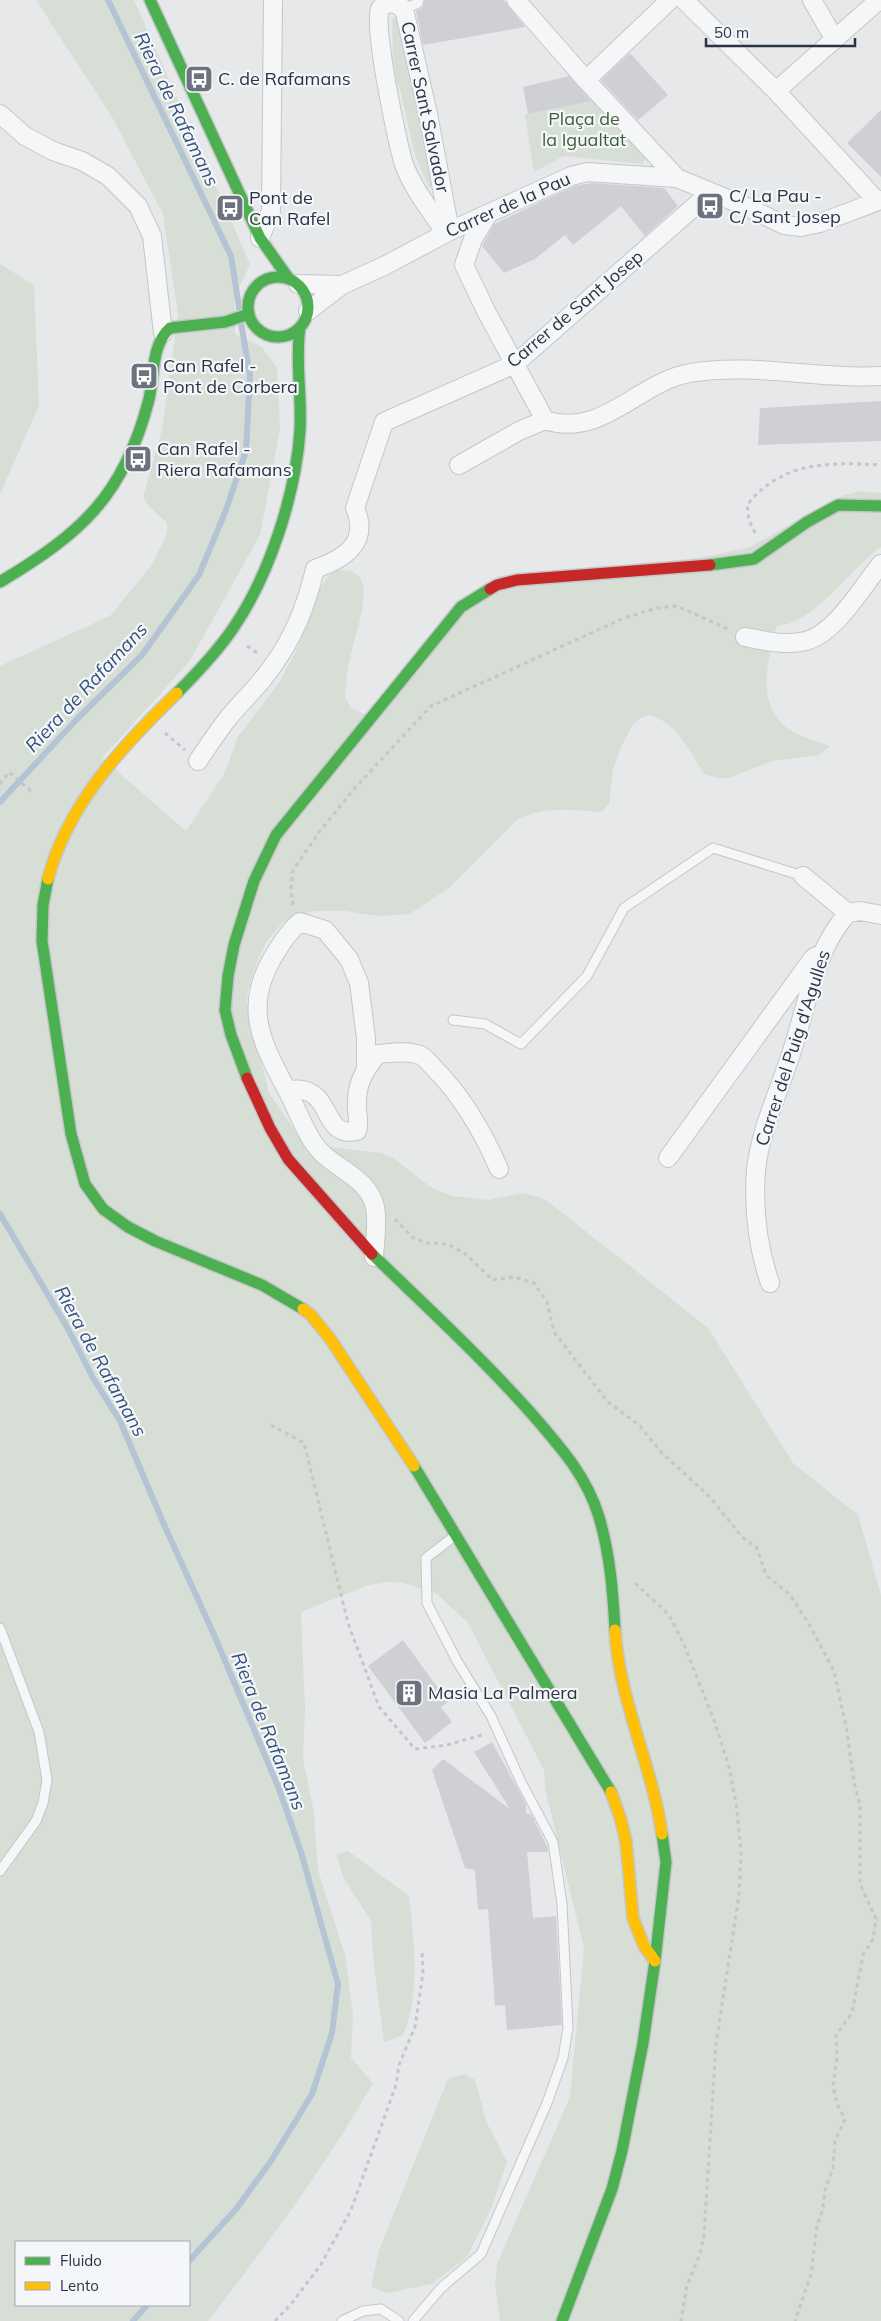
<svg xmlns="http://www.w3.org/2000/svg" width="881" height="2321" viewBox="0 0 881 2321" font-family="Mulish,sans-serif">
	<rect width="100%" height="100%" fill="#e6e8ea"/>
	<path fill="#d6ded6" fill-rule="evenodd" d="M36,0H134L250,264L235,297V334L262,347L277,368L280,429L260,535L189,662L102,758L186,831L224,774L238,737L280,681L297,649L321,587L328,576L339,570L351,571L360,577L364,588L362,611L348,666L345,697L350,707L365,715L498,576L699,558L750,547L842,496L860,491L881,493V547C851,568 814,624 777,626C767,664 754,707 793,732C804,738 818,741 830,746L819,755L773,761L728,778H718L704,774C689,750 678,725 651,715L640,718L632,726L621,747L613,769L609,804L601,812C572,810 545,806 518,819L449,888L410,914L378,916L345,911H313L291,917L282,923L268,940L258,958L248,991L247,1003L269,1093L302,1141L336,1148L382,1153L393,1158L432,1188L452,1196L488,1200L523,1193L545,1199L708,1328L793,1463L858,1515L881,1595V2321H500L495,2284L497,2264L570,2097L584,1948L545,1788L544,1770L468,1623L437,1594L404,1583L387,1582L369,1585L301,1612L305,1710L303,1759L314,1813L318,1870L345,1955L353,2015L351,2058L373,2083C325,2167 267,2245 208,2321H0V666L110,616L151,566L164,540L167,532V523L148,505L143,497L162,430L178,314L163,214L112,117ZM16,2242H189V2305H16Z
		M398,16L422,120L433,188L429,187L415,155L399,85L397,84L393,56L392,22L393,18Z
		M596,99L648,156L642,164L564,156L534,172L525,115Z
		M0,264L34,285L39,406L0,494Z
		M348,1851L409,1896C414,1942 421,1991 403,2035L384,2042L374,1966L371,1921L343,1877L337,1855Z
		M465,2074L475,2080L487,2123L507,2162L491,2209L467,2257L432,2284L387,2293L371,2287L379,2250L448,2079Z"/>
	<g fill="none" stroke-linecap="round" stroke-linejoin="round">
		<path stroke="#b4c4d5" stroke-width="6" d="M108,0L231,256L240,313
			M0,802L77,719L142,655L199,575L226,510L246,451L250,375L241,323
			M0,1214L67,1327L93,1378L120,1421L162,1520L215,1637L279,1789L301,1852L338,1984L332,2033L312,2094L271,2161L237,2208L189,2261
			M133,2321L147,2305"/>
	</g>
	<path fill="#ced0d3" d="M425,0H504L525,27L423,45L416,11L423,7Z
		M630,53L668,95L638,120L601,80Z
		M569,76L591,101L528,114L523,87Z
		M881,110V177L847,143Z
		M592,183L664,188L678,206L645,236L621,206L573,245L565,235L535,259L504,273L482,246L494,224L574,186Z
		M881,401V441L758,445L760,408Z
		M403,1640L448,1702L441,1707L452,1722L425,1743L368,1666Z
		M492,1742L526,1804V1814H531L547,1846L548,1852H527L533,1918L556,1916L562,2025L507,2030L505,2005L495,2006L488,1909L478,1910L475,1870L465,1868L432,1770L443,1759L510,1809L474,1752Z"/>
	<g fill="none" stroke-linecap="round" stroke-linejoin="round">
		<defs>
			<path id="lane" d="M404,9L418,3L419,0
				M453,1020L485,1024L521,1044L587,976L624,908L713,848L803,876
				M0,1628L39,1732L47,1780L43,1803L36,1821L0,1871
				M342,2321L363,2311L381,2309L399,2321
				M413,2321L441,2288L481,2254L547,2103L563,2058L568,2028L562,1904L553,1842L521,1782L491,1716L457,1661L427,1603L426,1558L456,1535"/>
			<path id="street" d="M516,0L586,80L677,178
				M684,0L776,91L877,201
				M812,0L835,40
				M586,80L670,0
				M776,91L879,0
				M0,114L25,136L53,151L82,161L108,176L138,206L152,236L163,333
				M488,214L473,239L464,265L486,311L545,420
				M446,233C432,213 414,190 405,167C398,150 372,20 380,9C383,4 389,4 394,3L404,9L428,114L450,231
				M260,238L271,211L273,0
				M298,284L342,285
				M308,311L342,285L384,266L450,231L571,176L587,172L677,178L747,207L784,225L801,227L820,223L881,200
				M459,465L519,431L545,420C602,439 638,382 690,373C753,362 818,380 881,376
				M745,637C765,641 786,646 806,641C836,633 861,588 881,564
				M198,761C208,746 218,731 229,717C244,699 261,684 274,664C295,635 307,603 315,569C344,559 370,543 355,508L384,422L515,364L711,192
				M803,876L848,913
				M366,1069V1038L359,983L349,959L325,930L300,922C288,932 281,944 273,957C240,1012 266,1049 291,1098C300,1116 308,1140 323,1154C341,1171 369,1180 375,1207C378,1222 375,1241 374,1257
				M287,1090C292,1090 298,1089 303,1090C333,1097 323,1138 357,1131C360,1122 357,1117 357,1108C356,1084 363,1073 377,1054C390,1053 407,1050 420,1055C425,1057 430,1064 434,1068C463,1097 483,1132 499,1169
				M668,1158L813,958L822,953
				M770,1283C757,1245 753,1210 756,1170C760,1131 778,1094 790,1057C807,1009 813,951 848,913L860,911L881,915"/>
			<path id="fast" d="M150,0L260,238L289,279
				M248 307a30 30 0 1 1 60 0a30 30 0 1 1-60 0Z
				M710,565L754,559L807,522L838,505L881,506
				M0,582C80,534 123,497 148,403C155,379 150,346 170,328L225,322L249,314
				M177,693C198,672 218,651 234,627C270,574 296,493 300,430C302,395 295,361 300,327
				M48,879L43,905L42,941L71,1134L85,1184L103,1209L128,1227L155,1241L262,1285L303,1309
				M247,1078L231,1035L225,1010L228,976L234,945L254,881L276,835L461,607L490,589
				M372,1254C426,1306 481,1357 531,1413C558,1444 587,1476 599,1517C610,1554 613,1592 615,1630
				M414,1466L611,1792
				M562,2321L612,2189L622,2151L643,2043L655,1961L666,1862L662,1834"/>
			<path id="slow" d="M48,879C67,805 123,745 177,693
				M303,1309L311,1315L331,1340L414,1466
				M615,1630C619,1700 652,1765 662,1834
				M611,1792L620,1817L626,1841L633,1918L644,1946L655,1961"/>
			<path id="jam" d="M490,589L497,585L517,580L710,565
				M247,1078L270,1128L288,1159L372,1254"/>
		</defs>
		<use href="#lane" stroke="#c4c6c8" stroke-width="11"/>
		<use href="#street" stroke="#c4c6c8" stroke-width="20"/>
		<use href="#fast" stroke="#c4c6c8" stroke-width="14"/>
		<use href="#slow" stroke="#c4c6c8" stroke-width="14"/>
		<use href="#jam" stroke="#c4c6c8" stroke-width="14"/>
		<path stroke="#c5c6ca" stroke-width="3" stroke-dasharray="4 4" stroke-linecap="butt" d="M755,533L749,520L747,505C782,461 829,462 881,465
			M247,646L260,655
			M165,733L185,750
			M0,784L9,772L32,792
			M293,905L291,887L293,870L320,831L354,789L431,706L624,618L657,608L677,606L728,629
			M395,1219L412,1237L426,1243L448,1244L464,1253L493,1280L514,1277L534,1283L547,1302L554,1332L608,1402L640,1426L661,1452L710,1497L742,1537L757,1548L766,1575L790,1595L809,1624L834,1671L847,1731L854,1783L860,1804V1884L876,1919L873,1939L863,1955L852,2013L836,2035L837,2057L833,2086L837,2104L845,2119L835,2141L833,2168L825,2190L823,2209L817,2225L811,2274L795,2321
			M271,1425L304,1443L348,1623L379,1707L415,1749L447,1745L485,1734
			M635,1583L669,1615L683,1642L715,1723L729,1767L737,1809L741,1853L739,1895L716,2044L704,2235L700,2254L687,2285L681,2321
			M275,2321L291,2304L320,2266L351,2210L396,2085L399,2065L415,2027L423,1973L422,1952"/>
		<use href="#lane" stroke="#f5f6f7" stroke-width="9"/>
		<use href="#street" stroke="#f5f6f7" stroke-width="18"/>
		<use href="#fast" stroke="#4caf50" stroke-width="11"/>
		<use href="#slow" stroke="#ffc107" stroke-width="11"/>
		<use href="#jam" stroke="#c62828" stroke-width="11"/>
	</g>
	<defs>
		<symbol id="bus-square" viewBox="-11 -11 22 22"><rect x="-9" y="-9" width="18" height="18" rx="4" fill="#6c737f" stroke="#f4f6f9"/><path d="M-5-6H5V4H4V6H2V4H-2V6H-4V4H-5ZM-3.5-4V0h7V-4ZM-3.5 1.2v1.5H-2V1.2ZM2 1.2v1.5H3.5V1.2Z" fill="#fff"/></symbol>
		<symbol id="building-square" viewBox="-11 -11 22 22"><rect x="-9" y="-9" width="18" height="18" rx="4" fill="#6c737f" stroke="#f4f6f9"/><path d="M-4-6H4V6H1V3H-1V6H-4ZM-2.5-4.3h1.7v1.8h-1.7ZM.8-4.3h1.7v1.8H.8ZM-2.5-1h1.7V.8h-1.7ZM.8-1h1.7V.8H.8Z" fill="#fff"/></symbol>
	</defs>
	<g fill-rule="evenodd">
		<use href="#bus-square" x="183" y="63" width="32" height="32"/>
		<use href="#bus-square" x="694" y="190" width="32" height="32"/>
		<use href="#bus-square" x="214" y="192" width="32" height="32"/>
		<use href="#bus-square" x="128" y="360" width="32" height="32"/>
		<use href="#bus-square" x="122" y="443" width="32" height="32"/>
		<use href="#building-square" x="393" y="1677" width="32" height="32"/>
	</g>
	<g text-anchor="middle" stroke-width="4.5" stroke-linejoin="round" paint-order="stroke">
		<g font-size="18" fill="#2b3445" stroke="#f4f6f9" text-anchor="start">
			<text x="218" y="85">C. de Rafamans</text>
			<text x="729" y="202">C/ La Pau -<tspan x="729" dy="21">C/ Sant Josep</tspan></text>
			<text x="249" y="204">Pont de<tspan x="249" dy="21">Can Rafel</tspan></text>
			<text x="163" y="372">Can Rafel -<tspan x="163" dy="21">Pont de Corbera</tspan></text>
			<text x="157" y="455">Can Rafel -<tspan x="157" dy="21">Riera Rafamans</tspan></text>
			<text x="428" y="1699">Masia La Palmera</text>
		</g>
		<g font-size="18" fill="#2b3445" stroke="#f4f6f9">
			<text transform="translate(425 107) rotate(78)" y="6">Carrer Sant Salvador</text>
			<text transform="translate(508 205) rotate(-24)" y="6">Carrer de la Pau</text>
			<text transform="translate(575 309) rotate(-40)" y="6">Carrer de Sant Josep</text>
			<text transform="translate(793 1048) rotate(-72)" y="6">Carrer del Puig d'Agulles</text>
		</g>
		<g font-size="18" fill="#3f6138" stroke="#f4f6f9">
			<text x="584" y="125">Plaça de<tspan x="584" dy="21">la Igualtat</tspan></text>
		</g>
		<g font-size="19" font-style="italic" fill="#34527a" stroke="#f4f6f9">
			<text transform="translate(177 109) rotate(64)" y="7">Riera de Rafamans</text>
			<text transform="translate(86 687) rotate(-47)" y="7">Riera de Rafamans</text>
			<text transform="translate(101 1361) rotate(61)" y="7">Riera de Rafamans</text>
			<text transform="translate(269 1731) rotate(68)" y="7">Riera de Rafamans</text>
		</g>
	</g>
	<rect x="15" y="2241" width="175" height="65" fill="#f4f6f9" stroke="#a4a8b1"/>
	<rect x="25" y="2257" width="25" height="8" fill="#4caf50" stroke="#a4a8b1"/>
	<text x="60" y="2266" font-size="15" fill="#2b3445">Fluido</text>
	<rect x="25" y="2282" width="25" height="8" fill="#ffc107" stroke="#a4a8b1"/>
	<text x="60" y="2291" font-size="15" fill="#2b3445">Lento</text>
	<path d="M706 38v8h149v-8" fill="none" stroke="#2b3445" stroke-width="2.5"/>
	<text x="714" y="38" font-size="15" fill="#2b3445" stroke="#f4f6f9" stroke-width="4" paint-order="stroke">50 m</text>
</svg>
